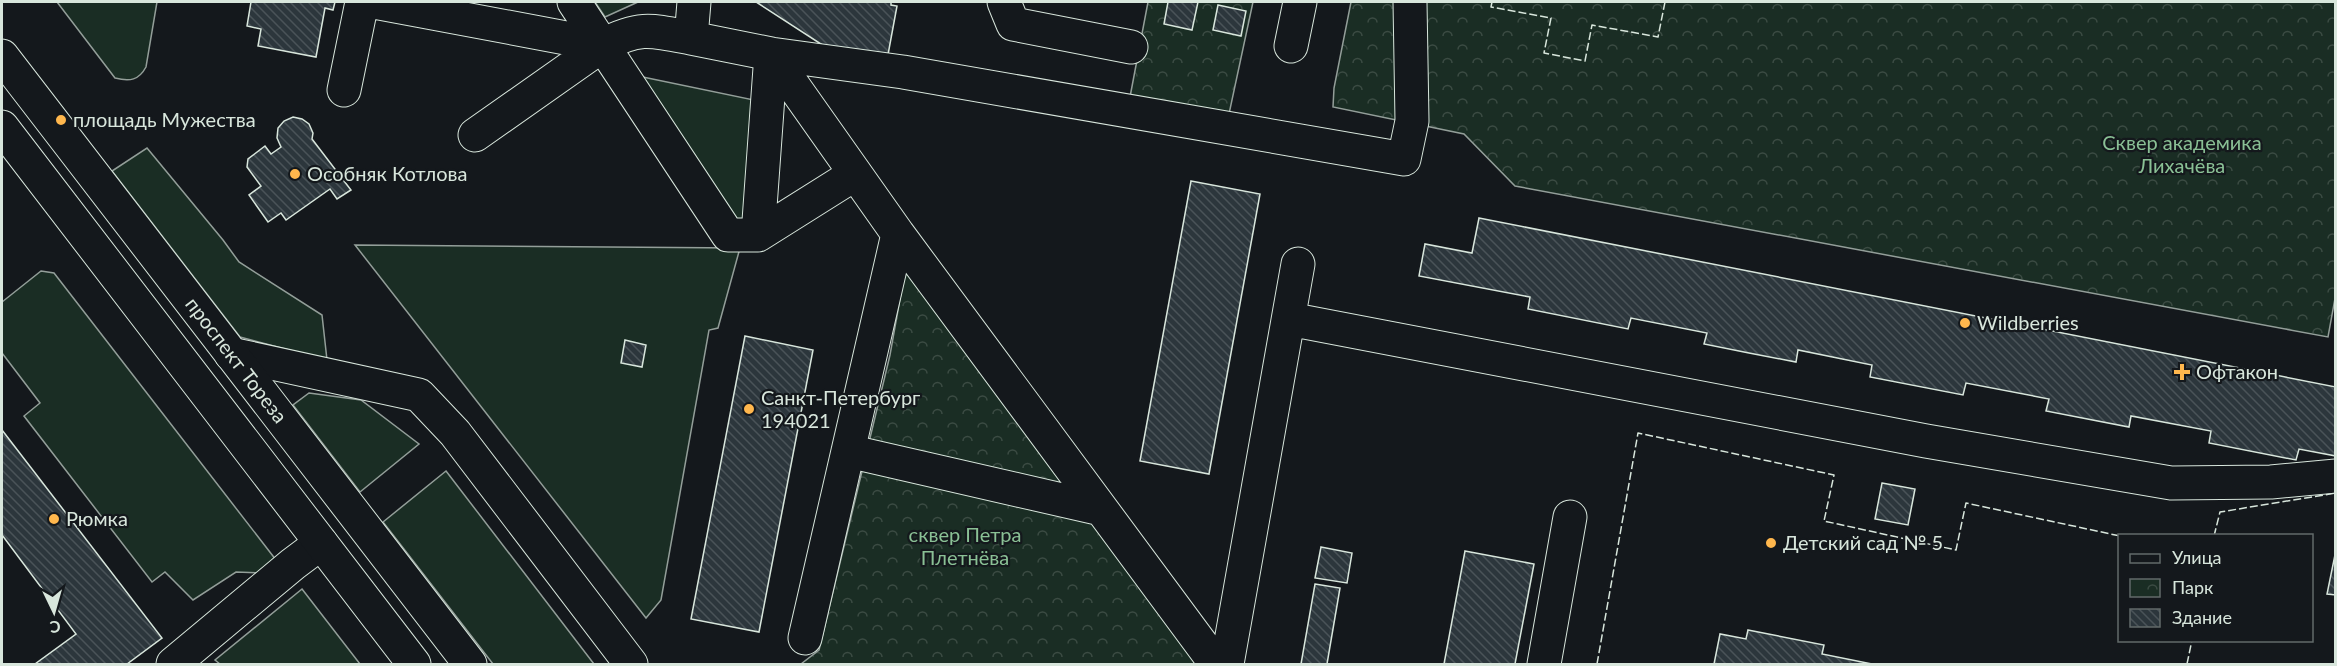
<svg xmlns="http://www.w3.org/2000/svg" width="2337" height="666" viewBox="0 0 2337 666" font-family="Lato,sans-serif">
	<defs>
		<pattern id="park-crowns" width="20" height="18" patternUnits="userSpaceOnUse" patternTransform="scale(1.5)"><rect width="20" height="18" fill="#1a2d24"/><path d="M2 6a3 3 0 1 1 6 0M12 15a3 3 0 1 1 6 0" fill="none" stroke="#3b4b43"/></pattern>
		<pattern id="building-back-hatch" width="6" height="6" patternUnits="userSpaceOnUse" patternTransform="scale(1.5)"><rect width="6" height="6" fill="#2c363c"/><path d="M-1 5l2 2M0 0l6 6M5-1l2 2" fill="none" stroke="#4a5358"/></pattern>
	</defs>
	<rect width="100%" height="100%" fill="#14181c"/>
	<path fill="#1a2d24" stroke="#939e99" stroke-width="1.5" d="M57,2H157L146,67C139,80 130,82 115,78Z
		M595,2H638L605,17Z
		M638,76L754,100L749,220H733Z
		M147,148L223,240L239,262L322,315L327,360L240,337L112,171Z
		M355,245L740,248L718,328L709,330L661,600L646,618Z
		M41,271L54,273L276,560L260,573L236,572L193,600L165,572L152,582L24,416L40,403L2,353V302Z
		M309,393L361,400L419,444L360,492L293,405Z
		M446,471L594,664H493L383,522Z
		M302,589L360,664H220L215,660Z"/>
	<path fill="url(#park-crowns)" stroke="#939e99" stroke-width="1.5" d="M1148,2H1253L1229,114L1130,97Z
		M1351,2H2335L2336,293L2328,337L1515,186L1464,134L1333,107L1334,88Z
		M906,265L1200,664H801L819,650L890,355Z"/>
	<path fill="url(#building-back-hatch)" stroke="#d8e6dc" stroke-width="1.5" d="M251,2H335L333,10L325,8L316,57L258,46L261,29L247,26Z
		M756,2H891V5L897,6L887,60L827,48Z
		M1168,2H1198L1192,30L1164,24Z
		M1218,5L1246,11L1241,36L1213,30Z
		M293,117L302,119L309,124L313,133L312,139L351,190L337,199L330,189L286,220L281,213L268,222L249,195L261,186L247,167L248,159L265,146L271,154L281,147L277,138L278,128L284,121Z
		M1191,181L1260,194L1209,474L1140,461Z
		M1479,218L2336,387V456L2299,449L2296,460L2209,443L2211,431L2131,416L2129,427L2046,411L2049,399L1966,383L1963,395L1870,377L1872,365L1798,350L1796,362L1749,353L1704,344L1707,333L1631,318L1628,329L1528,309L1530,297L1419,276L1425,244L1472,253Z
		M745,336L813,350L759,632L691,619Z
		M625,340L646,345L642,367L621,363Z
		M2,430L162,638L127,664H35L76,634L2,535Z
		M1882,483L1915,489L1908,525L1875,519Z
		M1321,547L1352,553L1347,583L1315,578Z
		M2336,550V595L2327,594Z
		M1465,551L1534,564L1515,664H1444Z
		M1315,584L1340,588L1327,664H1301Z
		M1748,630L1824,645L1822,654L1872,664H1714L1720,634L1746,639Z"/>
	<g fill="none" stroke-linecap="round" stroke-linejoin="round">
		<defs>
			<path id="minor" d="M374,2L603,45
				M574,2L728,235H758
				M694,2L691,38L771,54L898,234L1216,664
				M1004,2L1013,24L1131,47
				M1291,46L1300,2
				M344,90L362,2
				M475,135L603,45C640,26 651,30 691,38
				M855,174L758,235L771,54L903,72L1404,159L1412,121L1410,2
				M1289,319L1926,441L2171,483L2271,482L2336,476
				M231,354L419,395L455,433L631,664
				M848,451L1101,509
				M805,638L898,234
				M173,664L293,564L321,543
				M1227,664L1298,264
				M1544,664L1570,517"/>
			<g id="major">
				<path id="s1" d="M2,56L470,664"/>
				<path d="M2,127L414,664"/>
			</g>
		</defs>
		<use href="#minor" stroke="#d8e6dc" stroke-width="35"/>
		<use href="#major" stroke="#d8e6dc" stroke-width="35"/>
		<use href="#minor" stroke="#14181c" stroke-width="33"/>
		<use href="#major" stroke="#14181c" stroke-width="33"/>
		<path stroke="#d8e6dc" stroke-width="1.5" stroke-dasharray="8 3" stroke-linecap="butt" d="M1492,2L1491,7L1551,18L1544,53L1585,61L1592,25L1658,37L1665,2
			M2214,536L2220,512L2336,493
			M1597,664L1638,433L1834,475L1824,521L1956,550L1966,503L2120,536
			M2187,664L2192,640"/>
	</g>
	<g fill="#ffb74d" stroke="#14181c" stroke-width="2">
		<circle cx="61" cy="120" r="6"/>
		<circle cx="295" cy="174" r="6"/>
		<circle cx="1965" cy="323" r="6"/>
		<path d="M2179 363h6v6h6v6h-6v6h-6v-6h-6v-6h6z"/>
		<circle cx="749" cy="409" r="6"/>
		<circle cx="54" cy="519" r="6"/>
		<circle cx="1771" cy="543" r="6"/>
	</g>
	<g text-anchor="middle" stroke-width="4.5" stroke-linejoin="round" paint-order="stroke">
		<g font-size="20" fill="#d8e6dc" stroke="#14181c" text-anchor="start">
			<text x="73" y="127">площадь Мужества</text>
			<text x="307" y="181">Особняк Котлова</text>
			<text x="1977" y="330">Wildberries</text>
			<text x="2196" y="379">Офтакон</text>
			<text x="761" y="405">Санкт-Петербург<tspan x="761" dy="23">194021</tspan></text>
			<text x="66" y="526">Рюмка</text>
			<text x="1783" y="550">Детский сад № 5</text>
		</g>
		<g font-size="20" fill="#8ac095" stroke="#14181c">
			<text x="2182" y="150">Сквер академика<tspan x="2182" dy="23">Лихачёва</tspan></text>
			<text x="965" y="542">сквер Петра<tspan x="965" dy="23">Плетнёва</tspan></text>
		</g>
		<g font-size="20" fill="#d8e6dc" stroke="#14181c">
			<text dy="7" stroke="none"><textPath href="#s1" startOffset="384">проспект Тореза</textPath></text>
		</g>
	</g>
	<rect width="2337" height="666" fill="none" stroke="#d8e6dc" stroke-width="6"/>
	<rect x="2118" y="534" width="195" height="108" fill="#14181c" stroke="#626a69" stroke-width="1.5"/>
	<rect x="2130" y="554" width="30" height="9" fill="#14181c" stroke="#626a69" stroke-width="1.5"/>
	<text x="2172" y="564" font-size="18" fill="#d8e6dc">Улица</text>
	<rect x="2130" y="579" width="30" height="18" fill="url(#park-crowns)" stroke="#626a69" stroke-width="1.5"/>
	<text x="2172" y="594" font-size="18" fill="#d8e6dc">Парк</text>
	<rect x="2130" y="609" width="30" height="18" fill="url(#building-back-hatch)" stroke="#626a69" stroke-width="1.5"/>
	<text x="2172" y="624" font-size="18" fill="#d8e6dc">Здание</text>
	<g transform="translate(54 612) rotate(175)" stroke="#14181c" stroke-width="4.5" paint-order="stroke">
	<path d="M0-4.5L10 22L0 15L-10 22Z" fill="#d8e6dc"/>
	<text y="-9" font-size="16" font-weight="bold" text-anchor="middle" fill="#d8e6dc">С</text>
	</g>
</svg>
